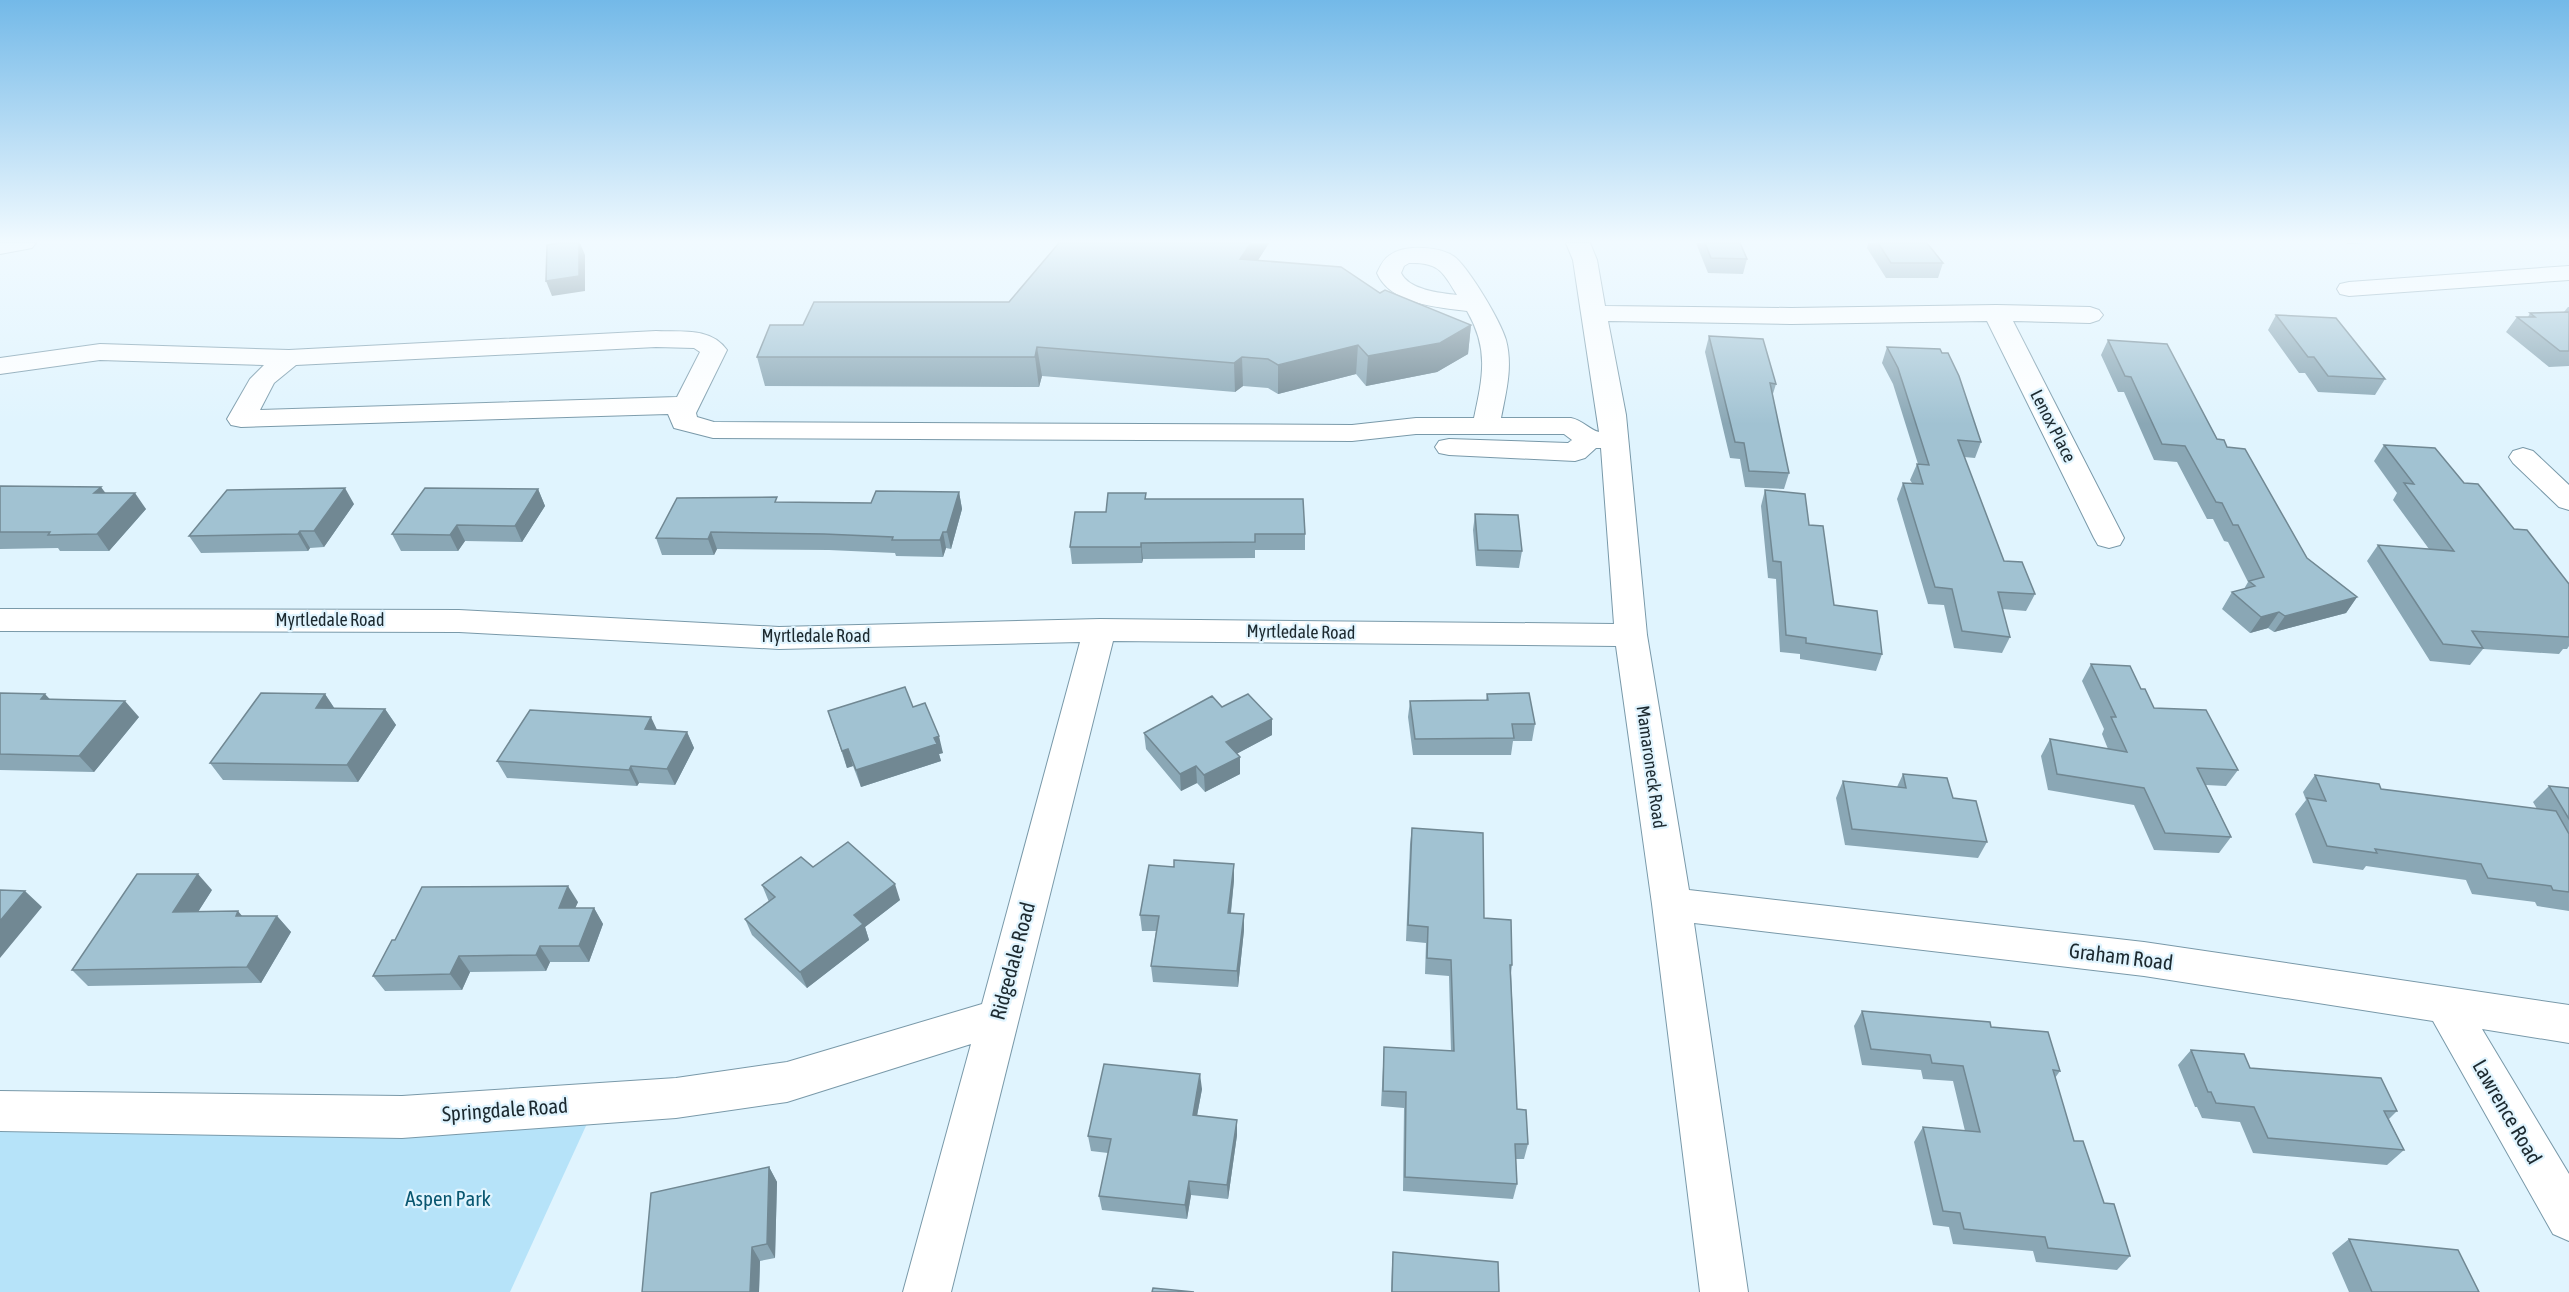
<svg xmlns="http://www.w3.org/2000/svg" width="2569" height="1292" viewBox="0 0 2569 1292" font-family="'Asap Condensed',sans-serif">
	<rect width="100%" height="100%" fill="#e0f4fe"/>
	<path fill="#b6e3f9" d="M596,1104L510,1292H0V1108Z"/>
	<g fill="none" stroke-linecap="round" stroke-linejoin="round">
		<defs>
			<path id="minor" d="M0,243H36L32,248L0,254Z
				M1566,243H1590L1597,260L1605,306L1791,308L1996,305L2090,307L2099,310L2103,315L2099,320L2090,323L2013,321L2124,538L2120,545L2109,548L2098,545L2094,538L1987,321L1791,324L1608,321L1626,415L1647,635L1689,890L2144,942L2569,1005V1043L2482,1029L2569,1174V1241L2553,1234L2433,1021L2144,976L1694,923L1748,1292H1700L1652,904L1616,646L1113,641L951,1292H903L971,1044L787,1102L676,1118L402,1138L0,1131V1091L402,1096L676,1078L787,1062L982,1004L1080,642L779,649L459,632L0,631V609L459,610L779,627L1100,619L1614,624L1601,448H1596L1585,458L1575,461L1449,455L1439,453L1435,447L1439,441L1449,439L1568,443L1572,440L1564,434H1416L1352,441L713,438L674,428L668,414L241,427L231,425L227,419L250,379L264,365L100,360L0,374V358L100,344L289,350L656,331C681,332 711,327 727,350L696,413L697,417L714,422L1352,425L1416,418H1474C1483,376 1489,349 1467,311C1437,307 1390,304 1377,273C1380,267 1383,259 1390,255C1405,244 1442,246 1456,258C1471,272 1500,320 1506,340C1513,367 1506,392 1501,418H1571C1582,420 1590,430 1599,432L1573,260ZM1409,263C1439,262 1443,272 1457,295C1440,293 1409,290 1401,273L1404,266ZM656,347L694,348L700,352L677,397L260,410L274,383L296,365Z
				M2569,266V280L2349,296L2340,294L2337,289L2340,284L2349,282Z
				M2523,448L2533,451L2569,485V510L2559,507L2513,463L2509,457L2513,451Z"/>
		</defs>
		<use href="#minor" stroke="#7999a9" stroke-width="2"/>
		<use href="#minor" fill="#fff" fill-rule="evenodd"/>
	</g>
	<path fill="#8aa7b5" d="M1059,243H1269L1258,260L1380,293L1471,325L1468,354L1437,372L1366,386L1356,374L1278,394L1268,388L1243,386L1235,392L1042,376L1039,387L765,386L757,357L803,325L1009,302Z
		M1696,243H1740L1747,259L1743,274L1708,273Z
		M1868,243H1927L1943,263L1938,278H1886L1867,248Z
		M2346,243H2372L2347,244Z
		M2568,307H2569V366L2549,367L2506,332L2517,317H2528L2530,313L2564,312Z
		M2276,315L2385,379L2375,395L2318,392L2305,373H2299L2268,330Z
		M1709,336L1776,384L1772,397L1789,473L1784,489L1745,487L1740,459L1730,458L1705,352Z
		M2108,340L2217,439L2227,447L2307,558L2357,597L2346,613L2274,632L2268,628L2250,633L2222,609L2232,592L2244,589L2248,582L2228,542L2224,541L2213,519H2207L2177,462L2154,460L2124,392H2118L2101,355Z
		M1887,347L1981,442L1975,458L1964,457L2004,561L2035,594L2026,611L2002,609L2010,637L2002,653L1954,648L1944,605L1928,604L1897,499L1903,483H1912L1910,480L1917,464H1918L1893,384L1882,363Z
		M2384,445L2464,483L2514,529L2569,584V646L2567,649H2563L2559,654L2483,649L2470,665L2430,661L2367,561L2378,545L2429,549L2393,500L2397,493L2374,461Z
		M0,486L106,493L146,509L109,551H60L58,548L0,549Z
		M538,489L545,506L522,542L465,541L458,551H401L392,534Z
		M1765,490L1809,525L1834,605L1882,654L1876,671L1800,659V654L1780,652L1776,579L1768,578L1761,506Z
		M959,492L962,509L951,549L946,548L943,557L896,556L895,553L829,550L717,549L714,555H662L656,538L778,502L871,503Z
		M1147,499L1305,534V550H1255V558L1143,559L1142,563L1072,564L1070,547L1106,512Z
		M354,504L324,547L310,548L308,551L201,553L189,536Z
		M1475,514L1522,551L1519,568L1476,566L1473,530Z
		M2091,664L2141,689L2154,708L2238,770L2226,786L2206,785L2231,837L2219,853L2154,850L2134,805L2048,790L2041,756L2050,739L2108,749L2102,734L2104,729L2082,681Z
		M0,693L50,699L139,717L94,772L0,770Z
		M325,694L335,709H385L396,725L358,782L223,780L210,763Z
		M1487,694L1535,724L1532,741H1513L1511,755H1413L1408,717L1410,701L1486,700Z
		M913,707L943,753L939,754L941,761L861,787L853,766L847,768L828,711Z
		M1222,707L1272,719V735L1236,754L1240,757V774L1205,792L1197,783L1181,791L1146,749L1144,733Z
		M657,730L687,732L694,748L675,785L639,783L637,786L507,778L497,761Z
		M1903,774L1953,798L1987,842L1978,858L1845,845L1836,798L1843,781L1897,787Z
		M2315,775L2381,789L2537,809L2533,802L2549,786L2569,788V911L2537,906L2535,902L2472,894L2466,880L2366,866L2363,870L2313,863L2295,814L2306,800L2303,792Z
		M1412,828L1484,918L1512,965L1511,973L1517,1109L1528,1144L1524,1159H1516L1517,1184L1513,1199L1403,1191L1404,1108L1381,1106L1384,1047L1451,1051L1449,976L1425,974L1426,943L1406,941L1410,844Z
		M1234,864V880L1231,913L1244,914V930L1238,987L1153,982L1151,966L1156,931H1142L1140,915L1174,867Z
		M813,867L900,900L865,927L869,940L807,988L752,935L745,919L769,902L762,885Z
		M212,890L198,912L242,916H277L291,932L261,983L88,986L72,970Z
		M578,902L575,908H594L603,924L589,962H550L546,971L470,972L462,990L385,991L373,976L395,940Z
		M1862,1011L1991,1027L2060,1071L2055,1078L2074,1141L2104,1203L2130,1256L2117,1270L2036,1262L2033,1251L1953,1244L1949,1227L1933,1225L1914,1142L1923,1127L1965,1131L1953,1081L1923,1079L1921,1070L1862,1065L1854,1026Z
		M2191,1050L2397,1111L2389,1119L2404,1150L2387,1165L2253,1153L2240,1122L2202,1118L2197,1107H2195L2178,1065Z
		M1202,1089L1197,1116L1237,1120V1135L1228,1199L1191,1195L1187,1219L1102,1210L1099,1196L1108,1153L1091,1151L1088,1136Z
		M769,1167L777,1182L775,1258L760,1261L759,1292H642Z
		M2349,1239L2479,1292H2349L2332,1253Z
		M1393,1252L1499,1292H1391L1392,1266Z"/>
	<path fill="#718893" d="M579,243H580L585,255V291L552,296L546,281Z
		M1251,243H1269L1241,287L1240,259Z
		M1471,325L1468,354L1437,372L1366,386L1368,356Z
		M1358,345L1356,374L1278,394V365Z
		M1037,347L1042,376L1039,387L1035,357Z
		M1242,357L1243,386L1235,392L1234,363Z
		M101,487L113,503L94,493Z
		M345,488L354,504L324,547L314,531Z
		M538,489L545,506L522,542L515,526Z
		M959,492L962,509L951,549L947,532Z
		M135,493L146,509L109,551L97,534Z
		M457,525L465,541L458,551L450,535Z
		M300,531L310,548L308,551L298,534Z
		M711,532L717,549L714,555L708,539Z
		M943,532L946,548L943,557L940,540Z
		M1141,543L1143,559L1142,563L1141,547Z
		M2357,597L2346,613L2274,632L2285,616Z
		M2279,612L2268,628L2250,633L2261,617Z
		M45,694L60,710L41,699Z
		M325,694L336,711L316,708Z
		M125,701L139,717L94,772L79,756Z
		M385,709L396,725L358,782L347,765Z
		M651,717L659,734L645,729Z
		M1272,719V735L1227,759L1226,742Z
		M687,732L694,748L675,785L667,769Z
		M939,736L943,753L939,754L941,761L861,787L856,770Z
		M848,749L853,766L847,768L842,751Z
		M1240,757V774L1205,792L1204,775Z
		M631,766L639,783L637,786L629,770Z
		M1196,766L1197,783L1181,791L1180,774Z
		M1234,864V880L1229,929L1228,913Z
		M198,874L212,890L187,929L173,912Z
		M895,884L900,900L865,927L869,940L807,988L800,972L854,915Z
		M568,886L578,902L568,924L559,908Z
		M25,891L42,907L0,958V921Z
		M594,908L603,924L589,962L579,946Z
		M238,911L252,928L236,916Z
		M1244,914V930L1238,987L1237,971Z
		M277,916L291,932L261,983L247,967Z
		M540,946L550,962L546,971L536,955Z
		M459,956L470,972L462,990L450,974Z
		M1200,1074L1202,1089L1194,1131L1193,1115Z
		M1237,1120V1135L1228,1199L1227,1185Z
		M769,1167L777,1182L775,1258L767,1244Z
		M1189,1181L1191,1195L1187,1219L1185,1205Z
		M752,1247L760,1261L759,1292H750Z"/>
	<path fill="#a1c2d2" stroke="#718893" stroke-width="1.5" d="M560,243H579V276L546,281L547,245Z
		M1059,243H1251L1240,259L1341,267L1380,293L1385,290L1471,325L1440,343L1368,356L1358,345L1278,365L1268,359L1242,357L1234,363L1037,347L1035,357H757L770,325H803L814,302H1009Z
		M1705,243H1740L1747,259L1711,258Z
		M1878,243H1927L1943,263H1891Z
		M2569,312V351H2560L2517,317H2535L2530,313Z
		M2276,315L2336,318L2385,379L2328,376L2314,357H2308Z
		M1709,336L1763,339L1776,384L1770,383L1789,473L1749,471L1744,443L1735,442Z
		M2108,340L2167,344L2217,439L2224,440L2227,447L2245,449L2307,558L2357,597L2285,616L2279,612L2261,617L2232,592L2255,586L2249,581L2264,577L2238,525H2233L2222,503L2216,502L2185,446L2162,444L2131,377L2125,376Z
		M1887,347L1940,349L1942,353H1948L1959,376L1981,442L1958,440L2004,561L2022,562L2035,594L1998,592L2010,637L1962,631L1952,589L1935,587L1903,483L1923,484L1917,464L1929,465L1898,368Z
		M2384,445L2435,448L2464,483L2478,484L2514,529L2527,530L2569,584V637L2472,631L2483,648L2443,644L2378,545L2454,551L2404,483L2414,484Z
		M0,486L101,487L94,493H135L97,534L48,535L50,532H0Z
		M345,488L314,531H300L298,534L189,536L227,490Z
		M425,488L538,489L515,526L457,525L450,535L392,534Z
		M1765,490L1805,494L1809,525L1823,526L1834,605L1877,611L1882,654L1806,643V638L1786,635L1781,562L1773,561Z
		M876,491L959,492L947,532H943L940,540H892L893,537L824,534L711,532L708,539L656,538L677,498L777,497L775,502L871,503Z
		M1108,493H1146L1145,499H1303L1305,534H1255V542L1141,543V547H1070L1075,512H1106Z
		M1475,514L1518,515L1522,551L1478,550Z
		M2091,664L2130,666L2141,689H2145L2154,708L2206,710L2238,770L2197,768L2231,837L2165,833L2144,788L2057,774L2050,739L2127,752L2111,717H2116Z
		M905,687L913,707L925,703L939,736L934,738L937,744L856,770L848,749L842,751L828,711Z
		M0,693L45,694L41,699L125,701L79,756L0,754Z
		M261,693L325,694L316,708L385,709L347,765L210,763Z
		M1529,693L1535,724H1512L1514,738L1415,739L1410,701L1488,700L1487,694Z
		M1248,694L1272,719L1226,742L1240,757L1204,775L1196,766L1180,774L1144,733L1212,696L1222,707Z
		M530,710L651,717L645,729L687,732L667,769L631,766L629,770L497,761Z
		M1903,774L1947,778L1953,798L1976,801L1987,842L1852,829L1843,781L1906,788Z
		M2315,775L2379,784L2381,789L2556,811L2569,834V892L2553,890L2551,886L2488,878L2481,864L2375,849L2377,853L2327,846L2307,798L2326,801Z
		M2549,786L2569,788V819Z
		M1412,828L1483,833L1484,918L1511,920L1512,965H1510L1517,1109L1526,1110L1528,1144H1515L1517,1184L1405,1177L1406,1092L1383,1091L1384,1047L1454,1051L1451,960L1427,958L1428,927L1408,925Z
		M848,842L895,884L854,915L863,924L800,972L745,919L775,897L762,885L801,857L813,867Z
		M1174,860L1234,864L1228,913L1244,914L1237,971L1151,966L1159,916L1140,915L1149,865L1174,867Z
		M137,874H198L173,912L238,911L236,916H277L247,967L72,970Z
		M568,886L559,908H594L579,946H540L536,955L459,956L450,974L373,976L392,940H395L422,887Z
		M0,890L25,891L0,921Z
		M1862,1011L1990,1022L1991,1027L2048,1032L2060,1071L2053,1070L2074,1141H2083L2104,1203L2114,1204L2130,1256L2048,1248L2045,1237L1964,1229L1960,1213L1943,1211L1923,1127L1980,1132L1963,1066L1932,1063L1930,1055L1871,1049Z
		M2191,1050L2244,1054L2250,1068L2381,1078L2397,1111H2384L2404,1150L2268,1138L2254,1107L2216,1103L2211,1092H2208Z
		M1104,1064L1200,1074L1193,1115L1237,1120L1227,1185L1189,1181L1185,1205L1099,1196L1111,1139L1088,1136Z
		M769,1167L767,1244L752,1247L750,1292H642L651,1193Z
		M2349,1239L2458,1250L2479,1292H2372Z
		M1393,1252L1498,1262L1499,1292H1392Z
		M1153,1288L1194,1292H1152Z"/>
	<linearGradient id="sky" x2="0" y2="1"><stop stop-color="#73b9e8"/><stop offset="0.57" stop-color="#f1faff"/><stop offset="1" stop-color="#f1faff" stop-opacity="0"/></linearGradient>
	<rect width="2569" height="424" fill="url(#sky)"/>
	<g text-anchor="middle" stroke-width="4.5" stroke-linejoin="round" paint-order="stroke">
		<g font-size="18" fill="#1c292f" stroke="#e0f4fe">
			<text transform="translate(2053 426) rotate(63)" y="6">Lenox Place</text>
			<text x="330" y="626">Myrtledale Road</text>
			<text transform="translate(1301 632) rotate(1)" y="6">Myrtledale Road</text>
			<text x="816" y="642">Myrtledale Road</text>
			<text transform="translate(1651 767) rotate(82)" y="6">Mamaroneck Road</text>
		</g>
		<g font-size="21" fill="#1c292f" stroke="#e0f4fe">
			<text transform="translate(2121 957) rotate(7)" y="7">Graham Road</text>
			<text transform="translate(1013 961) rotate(-75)" y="7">Ridgedale Road</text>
			<text transform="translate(505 1110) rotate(-4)" y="7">Springdale Road</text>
			<text transform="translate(2507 1112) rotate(60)" y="7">Lawrence Road</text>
		</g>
		<g font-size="21" fill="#095771" stroke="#e0f4fe">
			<text x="448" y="1206">Aspen Park</text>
		</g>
	</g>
</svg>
